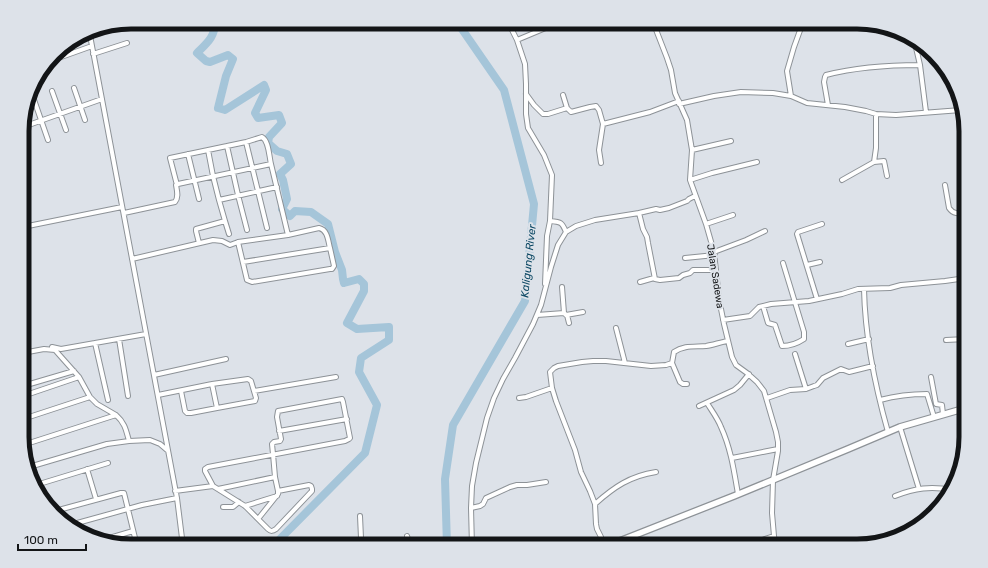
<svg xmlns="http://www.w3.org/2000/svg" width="988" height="568" viewBox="0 0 988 568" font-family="Rubik,sans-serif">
	<rect width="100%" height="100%" fill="#dde2e9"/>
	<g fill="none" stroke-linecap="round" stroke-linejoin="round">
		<path stroke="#a5c5d9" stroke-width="8" d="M215,22C215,37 207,43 197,53L206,61L210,62L228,55L233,59L226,76L218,108L225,110L264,85L266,90L255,113L258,118L279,115L282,123L269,137L268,143L277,151L287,154L291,164L280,174L283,180L287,199L282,209L290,216L295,211L311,212L328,224L335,252L342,270L343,279L344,283L359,279L364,284V291L347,323L357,329L389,327V340L361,358L359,372L377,405L365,453L273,546
			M447,546L445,479L453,425L525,301L534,204L504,90L457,22"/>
		<defs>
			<path id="street" d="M506,22L511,28L517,40L525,64L526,84V114L528,128L544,155L552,175L550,221C561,222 562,222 566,232
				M653,22L667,58L671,70L675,93L687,120L692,150L690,180L706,224L714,252L719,299L724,324L732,357L736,365L747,373L757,382L764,391L776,432L778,442V451L773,480L772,513L774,536L776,546
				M89,30L177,498L183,546
				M914,39L920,65L926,112
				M517,40L560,22
				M93,54L127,43
				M50,61L92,46
				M74,88L85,120
				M52,91L66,130
				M32,94L48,140
				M526,94L534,105L543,114H548L567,108
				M563,95L567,108L571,112L590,107L596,106L599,110L603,124
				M791,96L787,71L794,47L802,25
				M679,104L714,96L741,92L773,93L791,96L807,103L845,107L866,111L876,114L896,115L961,110
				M828,105L824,82L825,77L826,75C857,67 888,65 920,65
				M876,114V148L874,162L884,161L887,176
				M23,127L102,99
				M23,130L28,147
				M246,142L267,228
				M227,146L238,195L247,230
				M208,150L213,176L219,200L277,187
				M692,150L731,141
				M188,154L199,199
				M601,163L599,150L603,124L650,112L679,101
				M690,180L712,173L757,162
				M842,180L874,162
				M177,185L170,158L246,142L262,137C269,141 269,156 271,164
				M945,185L949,208C953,214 959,214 966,213
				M124,213L175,202C179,197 177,191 176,185L178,184L271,164L288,235
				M639,213L643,229L647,237L648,243L655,279L660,280L679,278L683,275L690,273L693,270H716
				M225,221L229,234
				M706,224L733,215
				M23,227L122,207
				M238,242L247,280L252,282L330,269H332L334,266L330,248L243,262
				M199,243L196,231V229L225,221L219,200
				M714,252L746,240L765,231
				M685,258L715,255
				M132,259L213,240L222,241L230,245L238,242L288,235L319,228C328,230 328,241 330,248
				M807,265L820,262
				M640,282L654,278
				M545,284L547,236L550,221
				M864,289C865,337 875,386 888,432
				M817,299L797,234L798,232L822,224
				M763,306L768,323L775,325L782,346C790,346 798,343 804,339V332L783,263
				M564,313L566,315L583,312
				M537,315L564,313L562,287
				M567,315L569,323
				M723,320L750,316L759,307L771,304L809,301L842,294L858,289L890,288L901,285L945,281L966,278
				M960,321H966
				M616,328L625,363
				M119,339L128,396
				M961,339L963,357
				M946,340L966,339
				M95,343L108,400
				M848,344L869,339
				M52,347L61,349L146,334
				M23,350L28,352L44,349L55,350L79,377L90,397L97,404L116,415L23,445
				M795,354L806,389
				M672,363L680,382L683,384H687
				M154,375L226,359
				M931,377L936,404L942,405L943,414
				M23,386L74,371
				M181,391L185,411L187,413H191L217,408L212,384
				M254,391L336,377
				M158,395L212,384L248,379L251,381L256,398L255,401L217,408
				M23,396L79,377
				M519,398L526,397L552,388
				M767,398L790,390L806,389L814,386L817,385L823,378L841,369L849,372L873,366
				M880,400C895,396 911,394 927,394L934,417
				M707,403C712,411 718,419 721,427C731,449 734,471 738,494
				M699,406L734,390L740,385L749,374
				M116,415C125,423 126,430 129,441
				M23,419L90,397
				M900,427L919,489
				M279,431L347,419
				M732,458L778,449
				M29,467L107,444L129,441L150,440L160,444L167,450
				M87,469L96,499
				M36,485L108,463
				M218,489L275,477
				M175,491L213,486
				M895,496C915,488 931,486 952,490
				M595,504C614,487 630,476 656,472
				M245,506L277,496
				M223,507H233L239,502
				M471,508L480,506L483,504L486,498L510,487L517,485H527L546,482
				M55,511L121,493H124L137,546
				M360,516L361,538L363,546
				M258,519L278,494V491L275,477L273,454L272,444L274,442L280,441L281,439L277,417L278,411L342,399L343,402L350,438L349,439L345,441L208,467L205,469V471L213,486L245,506L268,529C271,532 273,531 276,529L312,491V489L311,486L309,485L278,491
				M70,525L142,505L177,498
				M106,539L133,531
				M400,546L407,541L408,539L407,536
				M472,546L471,508L472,486L476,463L487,418L494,398L503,379L515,358L533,324L541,305L551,267L558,245L566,232L576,226L595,220L639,213L656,209L660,210L669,208L687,201L689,199L695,196
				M602,546L601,537L597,529L596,524L595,504L590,491L581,472L575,450L556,401L552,388L550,372L554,368L558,366L582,362L593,361H606L651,366L666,365L672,363L674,352C684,345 695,347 706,346C713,345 721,342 728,341
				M744,546L774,536"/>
			<path id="secondary" d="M607,546L734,496L848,449L900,427L966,408"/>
		</defs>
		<use href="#street" stroke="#8d9297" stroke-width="6"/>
		<use href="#secondary" stroke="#8d9297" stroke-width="8"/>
		<use href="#street" stroke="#fff" stroke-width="4"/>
		<use href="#secondary" stroke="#fff" stroke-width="5.5"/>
	</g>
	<g text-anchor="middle" stroke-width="4" stroke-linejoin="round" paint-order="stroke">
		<g font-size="10" fill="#131517" stroke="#dde2e9">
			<text transform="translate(716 276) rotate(81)" y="4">Jalan Sadewa</text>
		</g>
		<g font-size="11" font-style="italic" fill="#0c4864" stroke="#dde2e9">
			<text transform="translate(528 261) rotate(-84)" y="4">Kaligung River</text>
		</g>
	</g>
	<path d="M0 0H988V568H0ZM131 29H857A102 102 0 0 1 959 131V437A102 102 0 0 1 857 539H131A102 102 0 0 1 29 437V131A102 102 0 0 1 131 29Z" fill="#dde2e9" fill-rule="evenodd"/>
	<path fill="none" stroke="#131517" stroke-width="5" d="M131 29H857A102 102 0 0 1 959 131V437A102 102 0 0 1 857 539H131A102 102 0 0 1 29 437V131A102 102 0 0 1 131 29Z"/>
	<path d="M18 544v6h68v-6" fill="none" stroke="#131517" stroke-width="2"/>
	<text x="24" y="544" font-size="12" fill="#131517" stroke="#dde2e9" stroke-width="3" paint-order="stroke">100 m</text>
</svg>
